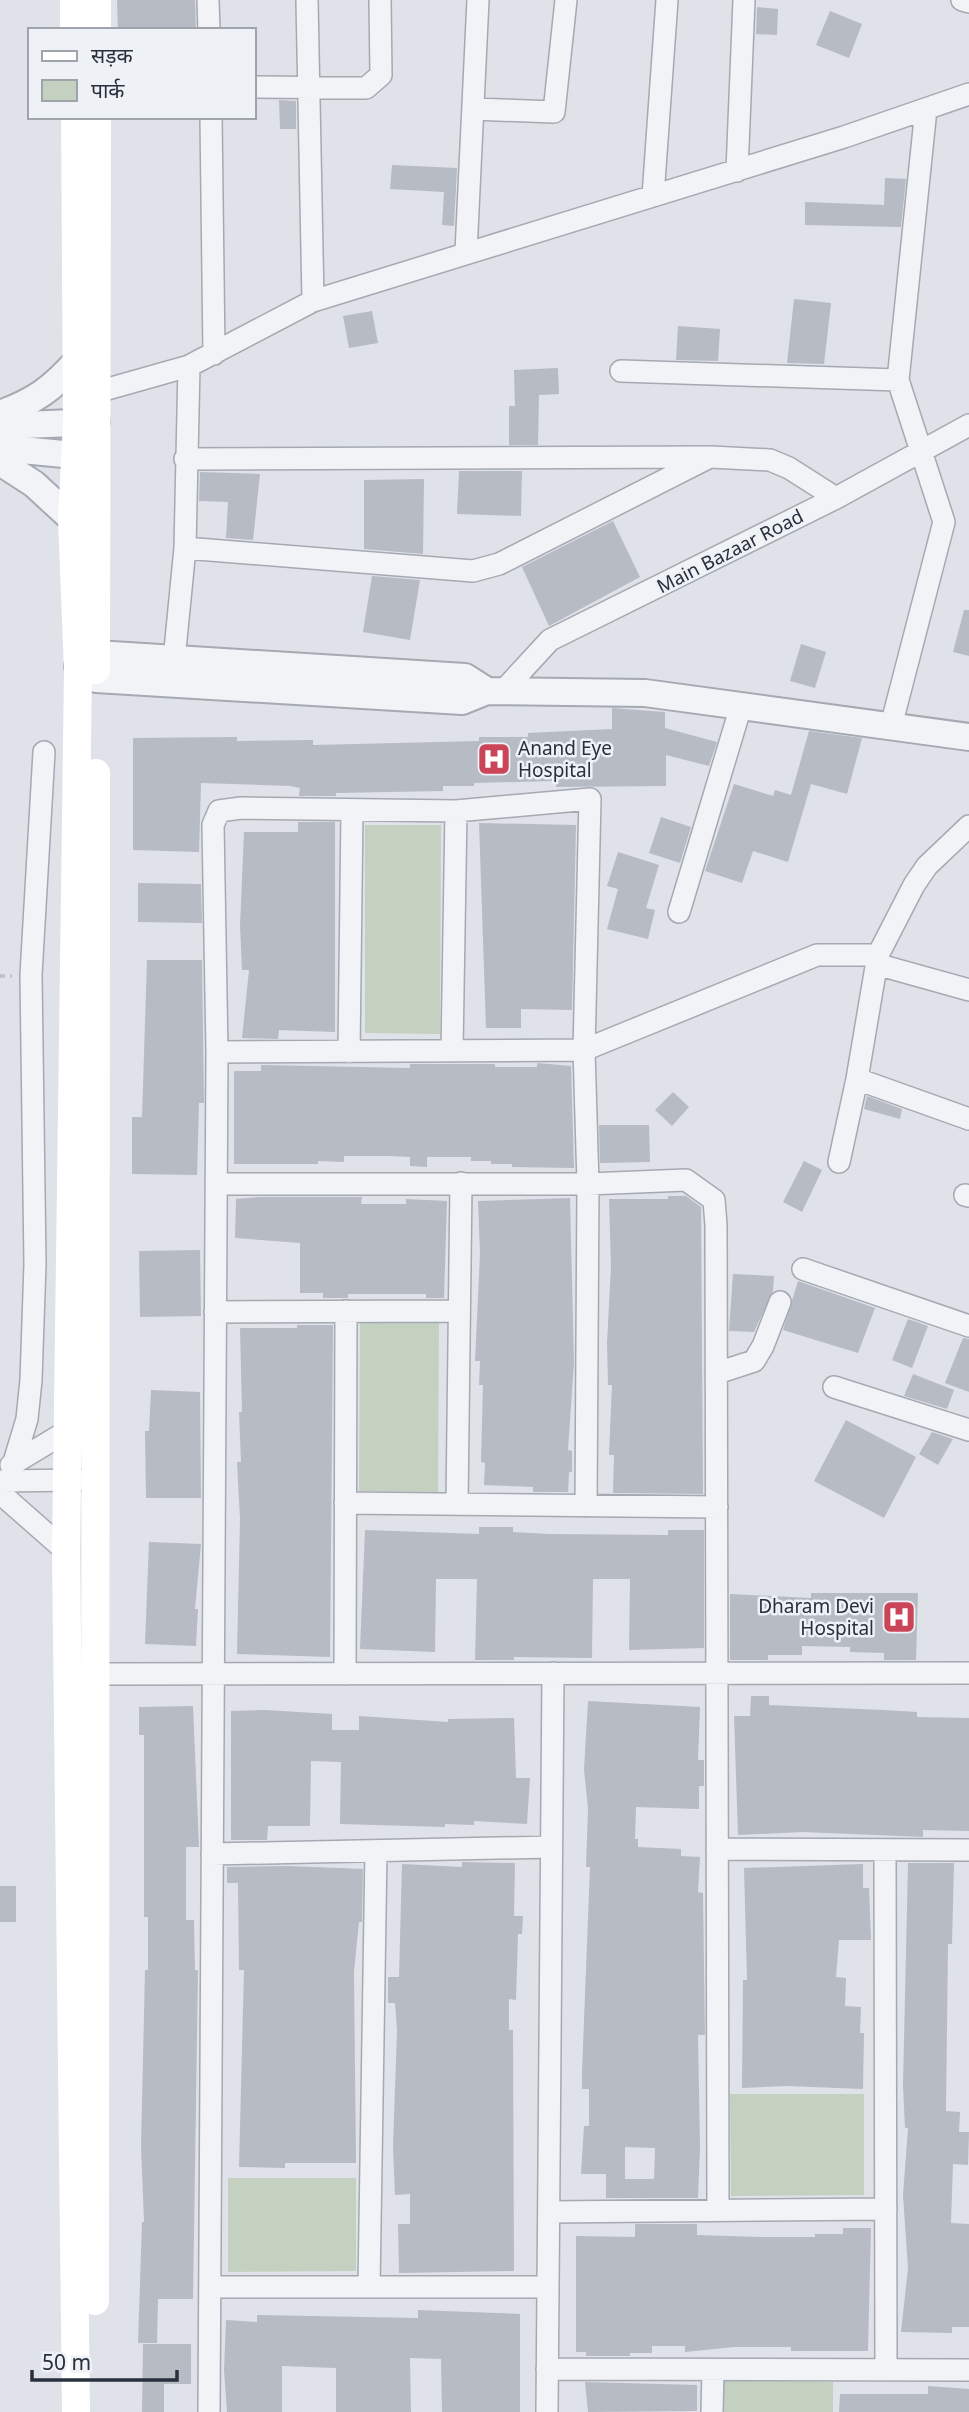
<svg xmlns="http://www.w3.org/2000/svg" width="969" height="2412" viewBox="0 0 969 2412" font-family="'Noto Sans','Noto Sans Devanagari',sans-serif">
	<rect width="100%" height="100%" fill="#dfe2e8"/>
	<path fill="#c4d1c0" d="M365,825H441L440,1034L365,1033Z
		M360,1321L439,1322L438,1492L359,1491Z
		M730,2094H864V2195L731,2196Z
		M228,2178H356V2271L228,2272Z
		M723,2381L833,2382V2412H723Z"/>
	<path fill="#b6bbc4" fill-rule="evenodd" d="M117,0H195L196,30H118Z
		M757,7L778,9L777,35L756,34Z
		M830,11L862,24L849,58L816,45Z
		M279,100L296,101V129H280Z
		M392,165L457,168L454,226L442,225L444,192L390,189Z
		M885,178L906,179L901,227L805,225V202L884,205Z
		M794,299L831,303L824,364L787,363Z
		M372,311L378,343L349,348L343,316Z
		M678,326L720,329L718,361L676,360Z
		M558,368L559,394L539,395L538,445H509V406H515L514,370Z
		M459,471H522L521,516L457,514Z
		M200,472L260,474L253,540L226,538L228,502L199,501Z
		M424,479L423,554L364,549V480Z
		M613,521L640,577L549,626L522,567Z
		M372,576L420,580L410,640L363,632Z
		M964,610H969V656L953,652Z
		M801,644L826,652L815,688L790,681Z
		M612,708L665,712V728L717,742L709,766L666,755V786L556,787V781L474,783V786H443V791L336,793V796H299L300,788L290,786L201,783L199,852L133,850V738L237,737V741L313,740V745L479,741V737H528V733L612,729Z
		M809,731L862,738L847,794L811,784L788,862L753,851L742,883L705,871L734,784L773,796L775,790L791,795Z
		M661,817L691,827L680,863L649,853Z
		M298,822H335V1032L279,1030L278,1039L242,1038L249,970H242L240,926L244,832H298Z
		M479,823L576,825L572,1010L521,1009V1028H486Z
		M618,852L659,865L646,908L655,910L648,939L607,929L618,889L607,886Z
		M138,883L201,884L202,923L138,922Z
		M147,960H202L204,1103H199L197,1175L132,1174V1117H142Z
		M537,1063L571,1066L574,1168L512,1167V1164H491V1161H471V1157H427V1167L410,1166V1157L390,1156H344V1162L318,1161V1164H234V1071H261V1065L410,1068V1064H495V1067H537Z
		M673,1092L689,1107L672,1126L655,1110Z
		M867,1096L902,1109L900,1119L864,1109Z
		M599,1125H649L650,1162L600,1163Z
		M804,1161L822,1170L802,1212L783,1202Z
		M668,1196H686L701,1207L703,1494L613,1493L614,1455H609L612,1385H608L607,1343L611,1267L609,1199H668Z
		M259,1197H362L361,1204H406V1199L447,1201L444,1298H426V1294H348V1298H323V1293H300V1243L235,1238L236,1199Z
		M570,1198L574,1362L568,1450L572,1451V1472H569L568,1492H533V1487L484,1485L485,1463L481,1462L483,1385H479L480,1361H475L480,1254L478,1201Z
		M200,1250L201,1316L140,1317L139,1251Z
		M733,1274L774,1276L773,1291L754,1332L729,1331Z
		M798,1281L875,1308L858,1353L783,1330Z
		M908,1319L928,1326L912,1368L892,1360Z
		M297,1325H333L330,1657L237,1654L240,1519L237,1462H241L239,1412H242L240,1328H297Z
		M963,1338L969,1339V1392L945,1383Z
		M913,1374L954,1390L947,1409L904,1396Z
		M151,1390L200,1392L201,1498H146L145,1431H149Z
		M846,1420L916,1457L884,1518L814,1481Z
		M932,1432L953,1439L938,1465L919,1454Z
		M479,1527H513V1532L549,1534L668,1535V1530H704V1648L629,1650L630,1579H593L592,1658L514,1657V1660H475L477,1579H436L435,1652L360,1649L365,1530L479,1534Z
		M149,1542L201,1544L195,1609H198L196,1646L145,1644Z
		M811,1593H918L916,1660H884V1653L850,1652V1647L802,1646V1655H768V1660H730V1594L811,1598Z
		M751,1696H769V1705L884,1710L917,1712V1717L969,1718V1831L923,1830V1837L803,1832L738,1835L734,1716H750Z
		M588,1701L700,1707L698,1760H704V1786H699V1809L636,1807L635,1839H638V1847L681,1849V1856L700,1857L698,1892L703,1893L705,2035H698L700,2147L698,2198H606V2174H581L584,2126H589V2089H582V2072L590,1867H586L588,1808L584,1770ZM625,2147L655,2148L654,2179H625Z
		M193,1706L199,1847H186V1920H194L195,1970H198L193,2299H158L157,2343H138L142,2222H144L141,2146L145,1970H148V1917H144V1735H139V1707Z
		M265,1710L332,1714V1730H359V1716L448,1722V1719L514,1718L516,1778H530L527,1824L474,1821V1825L445,1824V1827L340,1824L341,1762L311,1761L310,1826H268L267,1840H231V1711Z
		M462,1862L515,1863L514,1916H523L522,1934H518L516,2000L509,1999V2030H513L514,2271L399,2273L398,2224H410V2194L395,2195L393,2147L397,2030L395,2003H388V1977H399L402,1864L462,1867Z
		M908,1863H954L952,1944H948L946,2111L960,2112L959,2132H969L968,2165L953,2164L951,2223L969,2224V2327H952V2333L901,2332L908,2268L903,2195L908,2128H905L903,2085Z
		M863,1864V1888H869L871,1940H839L836,1977L846,1978L845,2006L861,2007L860,2033H864L863,2089L787,2086L742,2088L743,1980H747L744,1868Z
		M288,1866L363,1869L362,1922H359L354,1972L356,2163H285V2168L239,2167L244,1970H239L238,1883H227V1867Z
		M0,1886H16V1922H0Z
		M635,2224H697V2235L760,2237H815V2234H843V2228H871L868,2351H791V2347H734L685,2352V2346H652V2353H630V2356H586V2352H576V2236L635,2237Z
		M418,2310L520,2314V2412H442L441,2359L410,2358L411,2412H336V2368L282,2366V2412H227L224,2370L226,2320L257,2322V2315L418,2318Z
		M143,2344H191V2384H164V2412H142Z
		M585,2382L697,2385V2411L588,2412Z
		M928,2386L969,2389V2412H839L840,2394H928Z"/>
	<g fill="none" stroke-linecap="round" stroke-linejoin="round">
		<defs>
			<path id="minor" d="M208,0L209,30
				M307,0L313,301
				M962,0L969,2
				M254,87L366,88L381,75L380,0
				M473,109L554,112L566,0
				M211,117L214,354
				M737,171L744,0
				M653,196L667,0
				M466,252L478,0
				M621,371L898,380
				M97,392L189,366L313,301L844,137L969,94
				M185,459L711,457L770,460L789,468L836,498
				M185,548L473,571L499,564L706,459
				M174,660L185,548L189,366
				M503,691L550,640L836,498L969,425
				M891,726L944,522L898,380L926,109
				M679,912L741,706
				M876,964L969,990
				M452,1051L456,811
				M217,1052L584,1050L817,955H878
				M349,1052L352,811
				M857,1079L969,1119
				M839,1162L857,1079L878,955L914,885L927,866L969,826
				M216,1184H588L686,1180L714,1200L716,1225L718,2210
				M965,1195L969,1196
				M803,1269L969,1326
				M215,1312L459,1311
				M717,1373L754,1361L763,1346L780,1302
				M834,1387L969,1430
				M14,1462L27,1419L31,1380L35,1264L31,975L44,752
				M11,1465L69,1430
				M0,1481L79,1480
				M0,1493L66,1551
				M345,1503L717,1507
				M457,1504L461,1183
				M345,1674L346,1311
				M82,1677L96,1674L969,1673
				M717,1849L969,1850
				M885,1850L886,2370
				M212,1854L551,1847
				M549,2212L886,2209
				M210,2287H548
				M369,2287L376,1851
				M547,2369L969,2370
				M209,2412L217,1052L213,825L219,811L241,808L456,811L590,799L584,1050L588,1184L586,1506
				M547,2412L553,1673
				M712,2412L713,2370"/>
			<path id="tertiary" d="M0,414C35,401 52,389 77,361
				M0,426L96,422
				M0,448L95,457
				M0,462L34,484L72,519
				M487,691L465,677L96,654L78,666L96,679L462,701L487,691L645,693L969,737"/>
		</defs>
		<use href="#minor" stroke="#a4a9b2" stroke-width="24"/>
		<use href="#tertiary" stroke="#a4a9b2" stroke-width="30"/>
		<path stroke="#bdc0c6" stroke-width="3.5" stroke-dasharray="5 5" stroke-linecap="butt" d="M0,976H12"/>
		<use href="#minor" stroke="#f1f3f6" stroke-width="21"/>
		<use href="#tertiary" stroke="#f1f3f6" stroke-width="26"/>
		<path stroke="#fff" stroke-width="28" d="M74,0V30
			M97,30V0
			M75,117L77,423L72,519L78,671L66,1551L76,2412
			M96,670L97,117
			M95,2301L96,773"/>
	</g>
	<defs>
		<symbol id="hospital-square" viewBox="-11 -11 22 22"><rect x="-9" y="-9" width="18" height="18" rx="4" fill="#cb4559" stroke="#eef1f5"/><path d="M-5-5h3v3.5h4V-5h3V5h-3V1.5h-4V5h-3Z" fill="#fff"/></symbol>
	</defs>
	<g fill-rule="evenodd">
		<use href="#hospital-square" x="475" y="740" width="38" height="38"/>
		<use href="#hospital-square" x="880" y="1598" width="38" height="38"/>
	</g>
	<g text-anchor="middle" stroke-width="5" stroke-linejoin="round" paint-order="stroke">
		<g font-size="19" fill="#28303e" stroke="#eef1f5">
			<text transform="translate(730 551) rotate(-27)" y="7">Main Bazaar Road</text>
		</g>
		<g font-size="19" fill="#28303e" stroke="#eef1f5" text-anchor="start">
			<text x="518" y="755">Anand Eye<tspan x="518" dy="22">Hospital</tspan></text>
			<text x="874" y="1613" text-anchor="end">Dharam Devi<tspan x="874" dy="22">Hospital</tspan></text>
		</g>
	</g>
	<rect x="28" y="28" width="228" height="91" fill="#eef1f5" stroke="#9fa4ac" stroke-width="2"/>
	<rect x="42" y="51" width="35" height="10" fill="#ffffff" stroke="#9fa4ac" stroke-width="2"/>
	<text x="91" y="63" font-size="21" fill="#28303e">सड़क</text>
	<rect x="42" y="80" width="35" height="21" fill="#c4d1c0" stroke="#9fa4ac" stroke-width="2"/>
	<text x="91" y="98" font-size="21" fill="#28303e">पार्क</text>
	<path d="M32 2370v10h145v-10" fill="none" stroke="#28303e" stroke-width="3.5"/>
	<text x="42" y="2370" font-size="21" fill="#28303e" stroke="#eef1f5" stroke-width="5" paint-order="stroke">50 m</text>
</svg>
